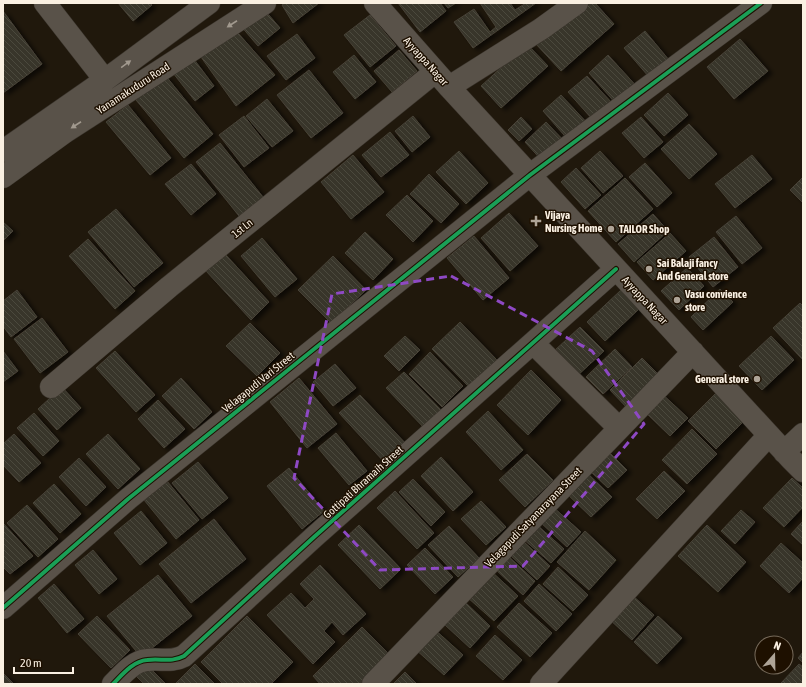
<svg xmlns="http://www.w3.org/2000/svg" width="806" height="687" viewBox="0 0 806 687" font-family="'Asap Condensed',sans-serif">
	<defs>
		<pattern id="building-back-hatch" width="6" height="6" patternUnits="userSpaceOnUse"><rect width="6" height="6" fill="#383429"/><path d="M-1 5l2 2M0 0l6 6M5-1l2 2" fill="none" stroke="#4c483e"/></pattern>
		<filter id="shadow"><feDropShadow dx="4.5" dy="2.5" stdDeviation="2" flood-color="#0009"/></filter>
	</defs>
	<rect width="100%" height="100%" fill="#20180c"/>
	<path fill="url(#building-back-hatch)" stroke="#464136" filter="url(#shadow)" d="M118,3H150L152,5L133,21Z
		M285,3H319L293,23L282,5Z
		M398,3H440L446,11L420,32Z
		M444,3H456L448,8Z
		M480,3H510L515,10L526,3H536L473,48L454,22L474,9L490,32L496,27Z
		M580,3H595L614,24L561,71L535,43Z
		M262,7L280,28L258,46L240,25Z
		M3,11L42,64L3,93Z
		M370,15L396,46L370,67L344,35Z
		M645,31L669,60L649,77L624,48Z
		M238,33L275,75L236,106L201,57Z
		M297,34L315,58L286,80L267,56Z
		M740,39L768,71L734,99L707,67Z
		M527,44L548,66L501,108L481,86Z
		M399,50L417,71L392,92L374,71Z
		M354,55L376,82L355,99L333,72Z
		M608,55L640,90L618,106L589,73Z
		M193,58L214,86L195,101L173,73Z
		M309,70L343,113L311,138L277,95Z
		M165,75L213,134L184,158L136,100Z
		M587,76L612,103L593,120L568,92Z
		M668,93L688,115L664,136L644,115Z
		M561,95L590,126L571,143L543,111Z
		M267,99L293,131L272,147L246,116Z
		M128,105L171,158L150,175L106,122Z
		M244,116L269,148L244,167L219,135Z
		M413,116L430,137L412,152L395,131Z
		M521,117L532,129L519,141L508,130Z
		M641,117L663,142L644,158L622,133Z
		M546,122L567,144L545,164L525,142Z
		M689,124L717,154L689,179L661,149Z
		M390,132L409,155L381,177L362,155Z
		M220,143L263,197L239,216L196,162Z
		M459,151L488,183L466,204L436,172Z
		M600,151L623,176L603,193L581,168Z
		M353,155L384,192L351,219L321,182Z
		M752,155L772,179L735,208L715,184Z
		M645,163L672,193L657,207L629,177Z
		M191,164L216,194L191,215L165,184Z
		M576,168L601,195L585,209L561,182Z
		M429,174L459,204L441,223L410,194Z
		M625,178L653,209L616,242L588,211Z
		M802,178H803V203L790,190Z
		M407,195L433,221L413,242L386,215Z
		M116,209L163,263L134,287L88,232Z
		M509,213L538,246L510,271L481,238Z
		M653,214L668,231L634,262L618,244Z
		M736,216L762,248L742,264L716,232Z
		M3,222L13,231L3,241Z
		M365,232L393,259L373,280L345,253Z
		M670,233L686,251L653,280L637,262Z
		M474,236L509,278L483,300L447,258Z
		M714,237L738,267L713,287L689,257Z
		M262,238L297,279L275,297L241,256Z
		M88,239L135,291L115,309L69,256Z
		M225,254L269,302L251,320L206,271Z
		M333,256L366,290L331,323L298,290Z
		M687,268L704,286L679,310L661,291Z
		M720,289L733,302L703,330L691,317Z
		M17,290L37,317L11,337L3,326V301Z
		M621,290L639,309L605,341L587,322Z
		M800,303L803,306V360L773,328Z
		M42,318L68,352L40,373L14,339Z
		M460,322L497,360L469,387L432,349Z
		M250,323L280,353L257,376L226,346Z
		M580,327L604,351L577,376L554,351Z
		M405,336L420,350L399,371L384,356Z
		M771,336L794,360L762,390L739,366Z
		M615,349L632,367L603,394L586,377Z
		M3,351L18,371L3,382Z
		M115,351L155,395L136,412L96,368Z
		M430,352L463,386L442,407L409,374Z
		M642,358L663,379L630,411L610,390Z
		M335,364L356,388L333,406L313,382Z
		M531,370L561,400L528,435L497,405Z
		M404,372L444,413L426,430L386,388Z
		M181,378L212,412L194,429L162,396Z
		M299,378L337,424L307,448L270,402Z
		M62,387L81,408L57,430L38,409Z
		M659,391L688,418L670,436L642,409Z
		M716,393L744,421L716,449L688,421Z
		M360,395L408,446L387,465L339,413Z
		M158,400L185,429L164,448L138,419Z
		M488,411L523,450L501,470L466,432Z
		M34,413L59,441L43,456L17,428Z
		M692,429L717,454L687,484L662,460Z
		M336,433L367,471L349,485L318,448Z
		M14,434L41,463L19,482L3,465V444Z
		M108,434L140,469L118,489L86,454Z
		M608,451L627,470L608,488L589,470Z
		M527,454L553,480L525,507L499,480Z
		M441,457L473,492L453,511L421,476Z
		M79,458L106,487L86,506L59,477Z
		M198,462L228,498L202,519L172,483Z
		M289,468L324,511L302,529L267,486Z
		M585,471L612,497L591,517L565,492Z
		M664,471L685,491L657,519L636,499Z
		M792,478L803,488V507L784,527L763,508Z
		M413,479L445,512L431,526L399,492Z
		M167,481L199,520L176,539L144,500Z
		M54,484L81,514L60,533L33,503Z
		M395,491L434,533L417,549L377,508Z
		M481,501L506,527L486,545L461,519Z
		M27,505L58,539L38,557L7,523Z
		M552,506L581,532L567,547L539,521Z
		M741,510L755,522L735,544L721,531Z
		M141,511L167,543L140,565L114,533Z
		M214,519L246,559L191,603L159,564Z
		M803,521V545L791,534Z
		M3,523L33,556L10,574L3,567Z
		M536,524L564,549L551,563L522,538Z
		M359,525L401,569L380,589L338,545Z
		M707,525L746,562L718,592L678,556Z
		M449,526L479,558L458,577L428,545Z
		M585,531L616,560L589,590L557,562Z
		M523,541L550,566L537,580L510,555Z
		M781,543L803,563V578L789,593L760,566Z
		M425,548L453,577L435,594L407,565Z
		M93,550L117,579L99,594L75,565Z
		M507,555L535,581L523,595L495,569Z
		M320,565L366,614L343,635L332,622L324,631L335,642L313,664L267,615L291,593L305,608L314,599L300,584Z
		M558,567L588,595L573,611L543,584Z
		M491,571L518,596L494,621L467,597Z
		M158,575L192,616L141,657L107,616Z
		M54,584L84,619L67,633L38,598Z
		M539,584L572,614L556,631L524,601Z
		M632,595L654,615L632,640L609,619Z
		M465,602L490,626L470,648L445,625Z
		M519,603L552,633L530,657L497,627Z
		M97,616L130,650L111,668L78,634Z
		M247,616L293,662L271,684H223L201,662Z
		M658,616L682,638L657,664L634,642Z
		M362,627L393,658L367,684H320L313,676Z
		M433,628L463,655L444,675L414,648Z
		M495,635L522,660L503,680L476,656Z
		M803,652V663L798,658Z
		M146,664L166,684H144L135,675Z
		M195,664L215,684H175Z
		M799,664L803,667V684H783L781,683Z
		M405,672L417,684H393Z
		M3,673L13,683L12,684H3Z"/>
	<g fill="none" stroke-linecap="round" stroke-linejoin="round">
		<defs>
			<path id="minor" d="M45,3L105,80
				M375,3L449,87L791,459L803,471
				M449,87L541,29L577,3
				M3,151L105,80L209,3
				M3,177L65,132L265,3
				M533,343L619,428
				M51,387L169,287L435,72
				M784,452L803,434
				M3,608L128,499L530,175L761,3
				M113,684C122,675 133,661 147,660C161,658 171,663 184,656L314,537L616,269
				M373,684L693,352
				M541,684L769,435"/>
		</defs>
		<use href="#minor" stroke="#39332b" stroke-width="23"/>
		<use href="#minor" stroke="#595249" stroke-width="22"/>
		<defs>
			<path id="cycleway" d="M3,608L128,499L530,175L761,3
				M113,684C122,675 133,661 147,660C161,658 171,663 184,656L314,537L616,269"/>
		</defs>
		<use href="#cycleway" stroke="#1e1000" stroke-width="6"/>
		<use href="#cycleway" stroke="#1a9f57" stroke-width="4"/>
	</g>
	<defs><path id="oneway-solid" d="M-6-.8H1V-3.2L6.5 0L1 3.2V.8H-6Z"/></defs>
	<g fill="#a1998e">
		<use href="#oneway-solid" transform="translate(232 24) rotate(147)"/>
		<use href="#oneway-solid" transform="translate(126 64) rotate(-36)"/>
		<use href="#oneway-solid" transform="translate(76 125) rotate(147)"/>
	</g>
	<path fill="none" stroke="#8e49c4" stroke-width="3" stroke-dasharray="8 5" stroke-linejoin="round" d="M451,276L592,351L644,424L523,566L380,570L294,478L332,294Z"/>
	<g fill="#aea497" stroke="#1e1000" stroke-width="1.5">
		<path d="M534 215h4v4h4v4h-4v4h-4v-4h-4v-4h4z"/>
		<circle cx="611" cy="229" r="4"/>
		<circle cx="649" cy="269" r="4"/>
		<circle cx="677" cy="300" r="4"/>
		<circle cx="757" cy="379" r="4"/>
	</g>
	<g text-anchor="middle" stroke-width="3" stroke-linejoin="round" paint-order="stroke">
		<g font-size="11" fill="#faf0e2" stroke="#1e1000">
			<text transform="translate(426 61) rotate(48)" y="4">Ayyappa Nagar</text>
			<text transform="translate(133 88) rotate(-33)" y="4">Yanamakuduru Road</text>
			<text transform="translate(242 228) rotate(-39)" y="4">1st Ln</text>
			<text transform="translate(645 300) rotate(47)" y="4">Ayyappa Nagar</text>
			<text transform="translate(258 382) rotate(-39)" y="4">Velagapudi Vari Street</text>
			<text transform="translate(363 482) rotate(-42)" y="4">Gottipati Bhramaih Street</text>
			<text transform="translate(533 517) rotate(-46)" y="4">Velagapudi Satyanarayana Street</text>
		</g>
		<g font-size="11" font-weight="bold" fill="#faf0e2" stroke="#1e1000" text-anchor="start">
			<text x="545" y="219">Vijaya<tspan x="545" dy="13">Nursing Home</tspan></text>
			<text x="619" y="233">TAILOR Shop</text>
			<text x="657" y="267">Sai Balaji fancy<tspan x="657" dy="13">And General store</tspan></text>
			<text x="685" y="298">Vasu convience<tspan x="685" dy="13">store</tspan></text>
			<text x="749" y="383" text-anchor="end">General store</text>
		</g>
	</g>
	<rect width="806" height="687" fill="none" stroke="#faf0e2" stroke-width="8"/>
	<g transform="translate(774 655) rotate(20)"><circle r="19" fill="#1e1000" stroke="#766a5a"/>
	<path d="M0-3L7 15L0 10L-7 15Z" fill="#aea497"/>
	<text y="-6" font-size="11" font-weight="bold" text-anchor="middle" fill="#faf0e2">N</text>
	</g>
	<path d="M14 667v6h59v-6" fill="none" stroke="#faf0e2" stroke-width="2"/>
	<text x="20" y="667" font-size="12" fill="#faf0e2" stroke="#1e1000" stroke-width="3" paint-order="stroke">20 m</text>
</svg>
